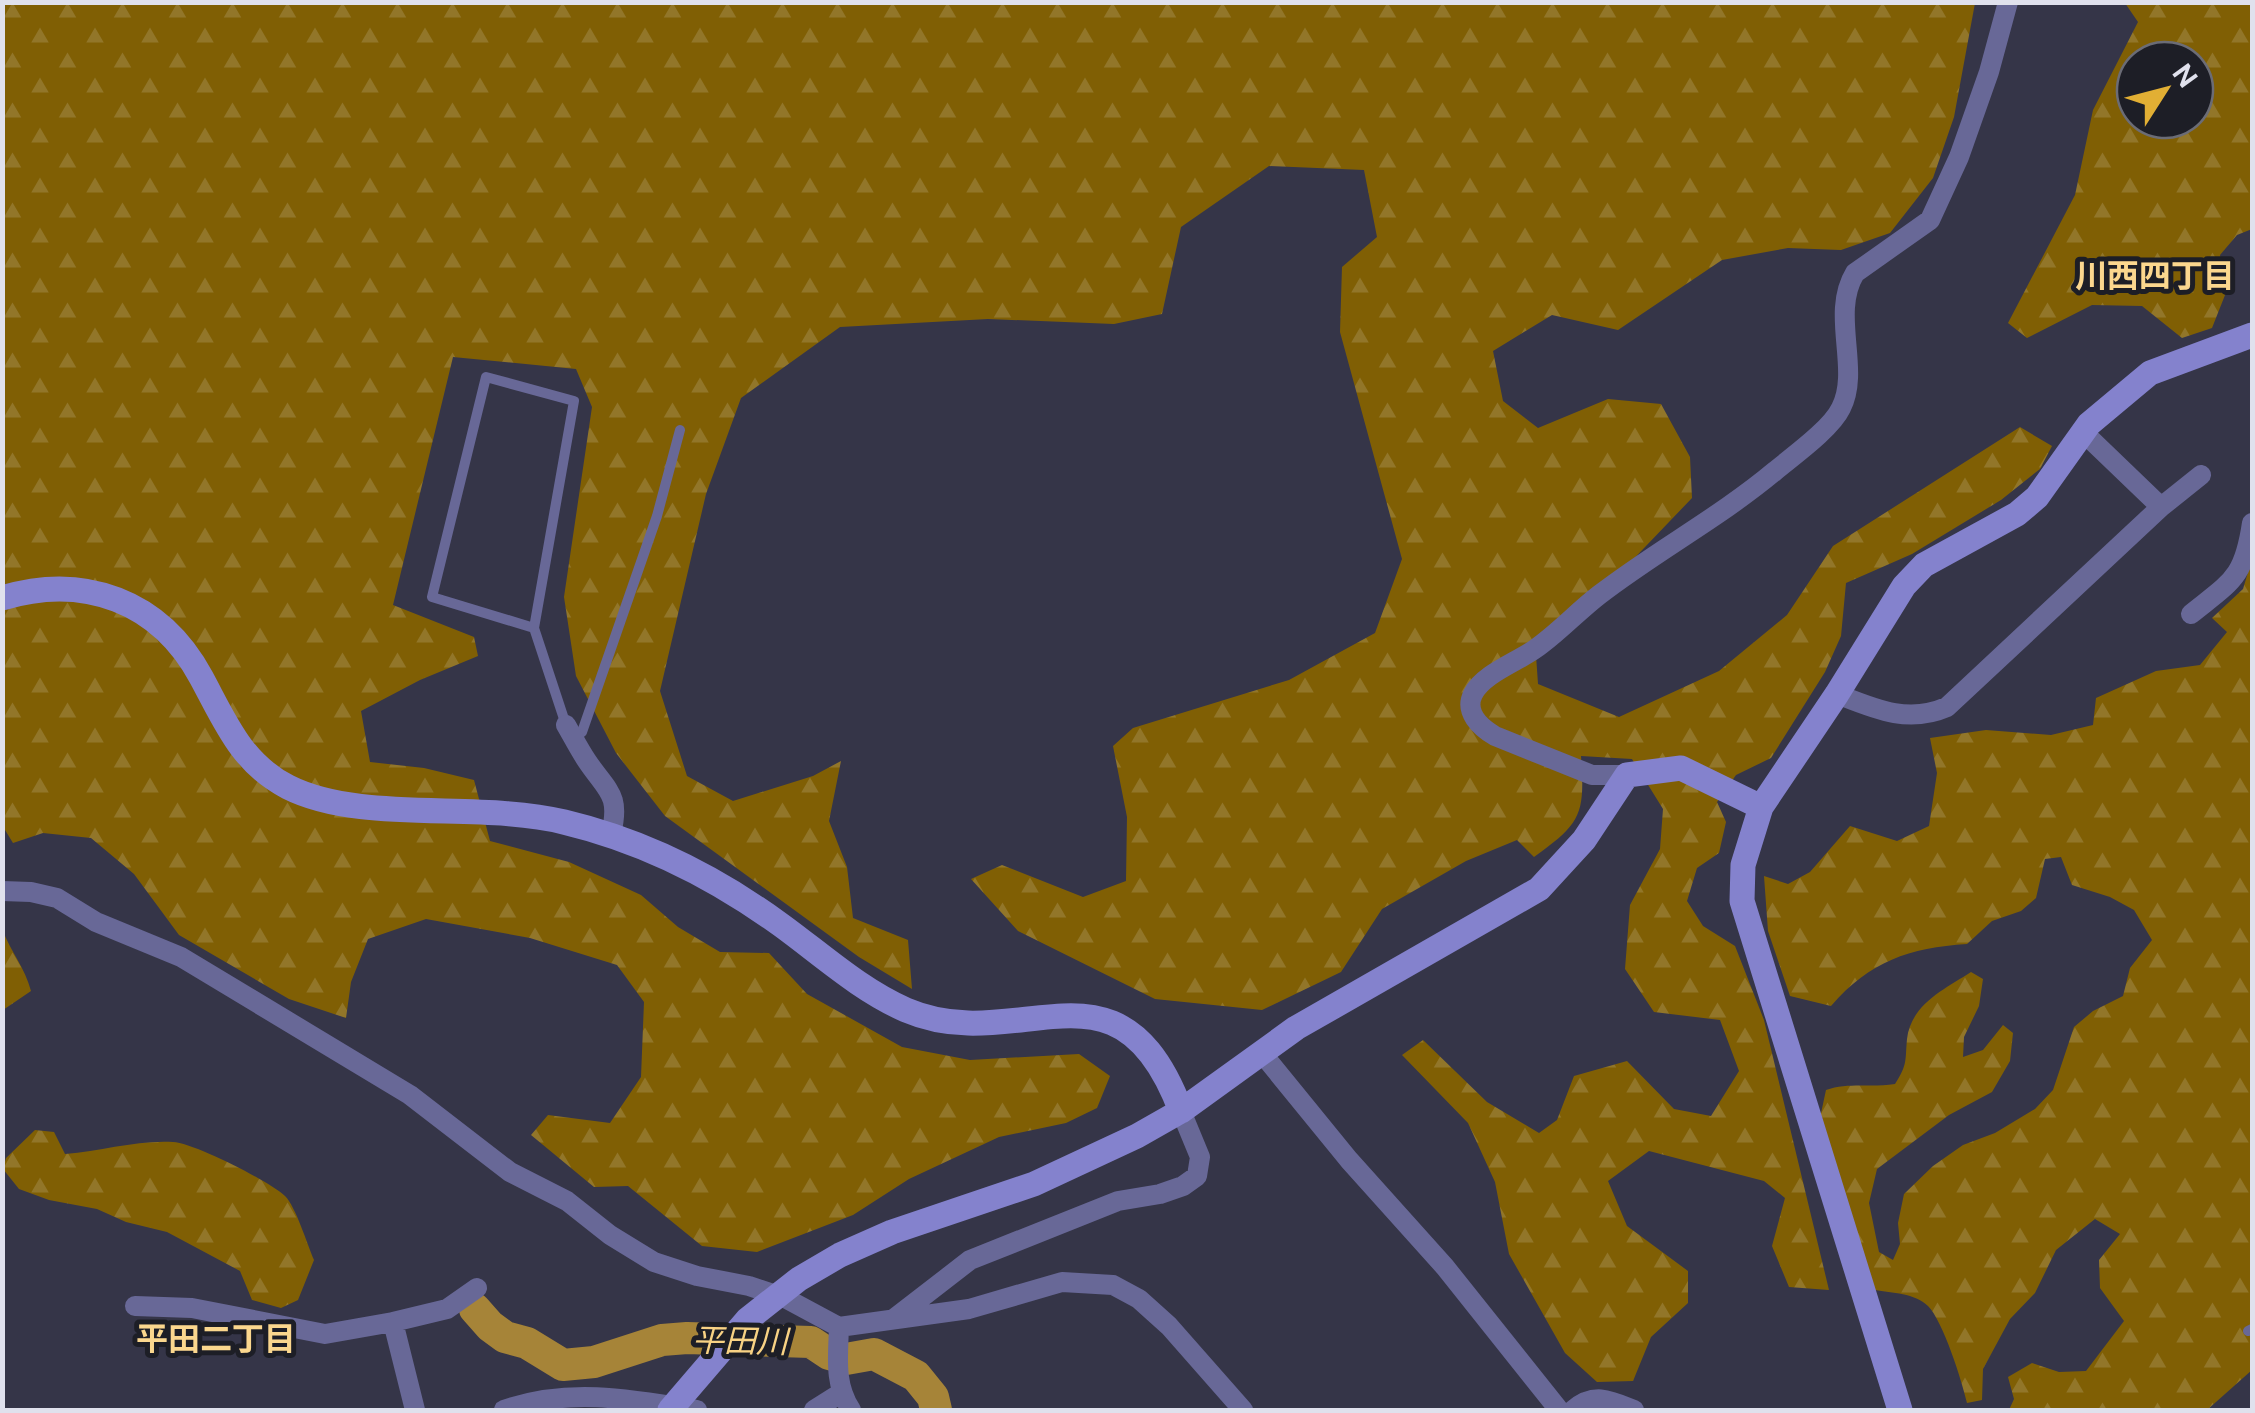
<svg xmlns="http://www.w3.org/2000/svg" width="2255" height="1413" viewBox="0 0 2255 1413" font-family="'DM Sans','Noto Sans JP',sans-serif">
	<defs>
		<pattern id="forest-firs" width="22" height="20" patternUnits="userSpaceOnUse" patternTransform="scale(2.5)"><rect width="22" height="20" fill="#805f04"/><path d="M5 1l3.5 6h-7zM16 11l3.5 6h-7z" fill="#927629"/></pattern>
	</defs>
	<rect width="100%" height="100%" fill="#353548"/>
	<path fill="url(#forest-firs)" fill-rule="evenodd" d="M2,3H1975L1954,117L1933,178L1890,233L1841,250L1788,248L1722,260L1618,330L1552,315L1493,351L1503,401L1538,428L1608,399L1661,404L1690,457L1692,498L1623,570L1535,641L1538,684L1619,717L1719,671L1787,615L1833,546L2020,427L2052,446L2040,469L2001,500L1912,554L1846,583L1841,636L1825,672L1771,758L1736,775L1717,802L1726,822L1719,853L1697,868L1687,901L1703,926L1735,946L1764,1020L1829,1290L1789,1287L1772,1246L1785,1198L1764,1181L1649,1151L1608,1181L1627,1226L1688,1271V1303L1651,1337L1633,1381L1597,1382L1565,1353L1509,1254L1495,1182L1468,1123L1402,1055L1423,1040L1487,1102L1539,1133L1557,1120L1574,1076L1627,1061L1674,1109L1711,1116L1739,1071L1720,1020L1654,1012L1625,969L1630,905L1660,849L1663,809L1632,759L1581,756C1585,814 1582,823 1534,857L1517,840L1466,861L1382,909L1341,972L1262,1010L1155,999L1018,931L971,879L1002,865L1083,897L1126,881L1127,817L1113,746L1133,728L1289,680L1375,633L1402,559L1340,332L1342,267L1377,237L1364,170L1269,166L1181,227L1162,314L1114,324L988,319L840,327L741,398L706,494L660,691L687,776L733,801L813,776L841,761L829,821L847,867L853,918L908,940L912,989L859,957L665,816L616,753L576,676L564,597L592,407L576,369L453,357L393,605L474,637L478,656L420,680L361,711L370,762L424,768L474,780L490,841L569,862L641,895L678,927L720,952L769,953L807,994L902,1047L970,1060L1079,1054L1110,1076L1097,1108L1066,1123L999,1137L909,1179L853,1215L757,1252L702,1246L628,1186L594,1187L531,1135L548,1115L610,1123L641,1077L644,1002L617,965L530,938L426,919L368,939L351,982L346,1018L289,999L179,935L134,874L91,838L43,833L13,843L2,825Z
		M2241,3L2252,5V229L2237,235L2220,255L2227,290L2212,328L2182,338L2142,306L2092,305L2027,338L2008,323L2075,195L2093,110L2138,22L2125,3ZM2135,60H2195V120H2135Z
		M2252,559V1370L2207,1410H2009L2014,1399L2008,1377L2032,1363L2059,1372L2086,1371L2124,1321L2100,1288L2099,1260L2120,1234L2095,1219L2056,1250L2035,1293L2010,1319L1983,1369L1982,1400L1967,1403C1962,1381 1943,1321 1928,1306C1915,1293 1892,1293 1875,1290L1820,1118L1826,1090C1849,1082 1871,1088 1895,1084C1908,1064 1905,1060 1907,1039C1911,1004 1945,989 1971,972L1983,979L1979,1006L1964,1037L1963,1057L1983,1050L2003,1025L2013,1033L2010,1061L1992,1092L1949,1115L1877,1169L1869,1203L1879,1252L1893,1260L1900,1244L1898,1223L1904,1194L1933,1166L1963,1145L1995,1133L2035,1109L2053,1090L2074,1027L2093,1011L2123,996L2130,968L2152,940L2134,910L2110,897L2072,885L2061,857L2045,859L2036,898L2021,911L1992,921L1967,944C1909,948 1870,961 1831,1006L1790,996L1768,931L1764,876L1788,884L1810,872L1850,826L1897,841L1929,826L1937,773L1930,738L1986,730L2051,735L2093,725L2096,698L2156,671L2200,665L2227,632L2212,618L2243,589Z
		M2,929C11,952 25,968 31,991L3,1010Z
		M35,1130L54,1132L65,1154C102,1151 137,1140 173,1142C194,1143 269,1181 285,1196C296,1207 307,1244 314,1260L298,1300L281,1308L252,1300L240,1271L167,1232L126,1222L97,1209L49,1200L19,1189L3,1169L6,1158Z"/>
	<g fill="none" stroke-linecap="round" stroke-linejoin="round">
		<path stroke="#a68438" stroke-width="32" d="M475,1309L490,1326L505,1337L527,1343L563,1365L594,1362L662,1340L687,1338L811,1342L829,1354L846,1359L874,1354L916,1376L933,1397L936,1410"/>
		<path stroke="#686897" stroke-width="10" d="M534,628L432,597L486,377L574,401L534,628L566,725
			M574,738L582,732L657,516L680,430
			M2248,1331L2252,1329"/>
		<path stroke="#686897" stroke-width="20" d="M2083,432L2161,507L2201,475
			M2191,614C2232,581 2244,578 2252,523
			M1837,694C1875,709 1908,724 1947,707L2161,507
			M566,725C573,737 579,749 587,761C607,791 621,794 611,834
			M1627,775H1592L1495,736C1480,727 1464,712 1473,694C1483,674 1517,662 1535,649C1558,633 1577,612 1599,595C1656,551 1720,517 1775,471C1793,456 1831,429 1841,408C1861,369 1830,314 1855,273L1930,220L1959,157L1989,72L2008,2
			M2,891L31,892L57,898L96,922L181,957L410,1095L510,1172L567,1201L610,1235L654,1262L697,1276L749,1286L785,1298L839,1327L969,1309L1062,1282L1113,1285L1139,1299L1169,1326L1243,1410
			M1261,1052L1349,1160L1445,1267L1559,1410
			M135,1306L192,1308L325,1334L393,1322L415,1410
			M895,1318L970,1260L1118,1201L1160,1194L1183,1186L1197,1176L1200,1157L1181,1111
			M393,1322L447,1309L477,1288
			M839,1327C838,1357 834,1384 851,1410
			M504,1410C567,1387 632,1399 697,1410
			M814,1410L841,1393
			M1573,1410C1594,1392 1610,1400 1634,1410"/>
		<path stroke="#8482cd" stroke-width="25" d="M2,598C84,573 160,601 201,677C225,721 241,763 288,787C361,824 480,801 564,822C644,841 715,877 781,925C821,954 860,990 906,1010C1020,1059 1118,943 1181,1111
			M670,1410L748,1319L799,1279L840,1255L892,1232L1034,1184L1137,1136L1181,1111L1296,1028L1539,889L1584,840L1627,775L1681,768L1761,807
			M1900,1410L1742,901L1743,865L1761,807L1837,694L1904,586L1924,565L2017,514L2037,497L2089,424L2150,373L2252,335"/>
	</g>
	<g text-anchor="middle" stroke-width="10" stroke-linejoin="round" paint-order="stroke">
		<g font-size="32" font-weight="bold" fill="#fbd78e" stroke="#1d1e26">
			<text x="2155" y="287">川西四丁目</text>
			<text x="216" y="1350">平田二丁目</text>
		</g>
		<g font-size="32" font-style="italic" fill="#f8d284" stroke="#1d1e26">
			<text transform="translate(740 1341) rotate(1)" y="11">平田川</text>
		</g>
	</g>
	<rect width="2255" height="1413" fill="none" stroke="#e0e1ed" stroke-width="10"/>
	<g transform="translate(2165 90) rotate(54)"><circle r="48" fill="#1d1e26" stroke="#6b6c76" stroke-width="2.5"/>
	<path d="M0-8L18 38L0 25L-18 38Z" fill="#e2af34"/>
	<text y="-15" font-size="28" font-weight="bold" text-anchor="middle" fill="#e0e1ed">N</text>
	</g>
</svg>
